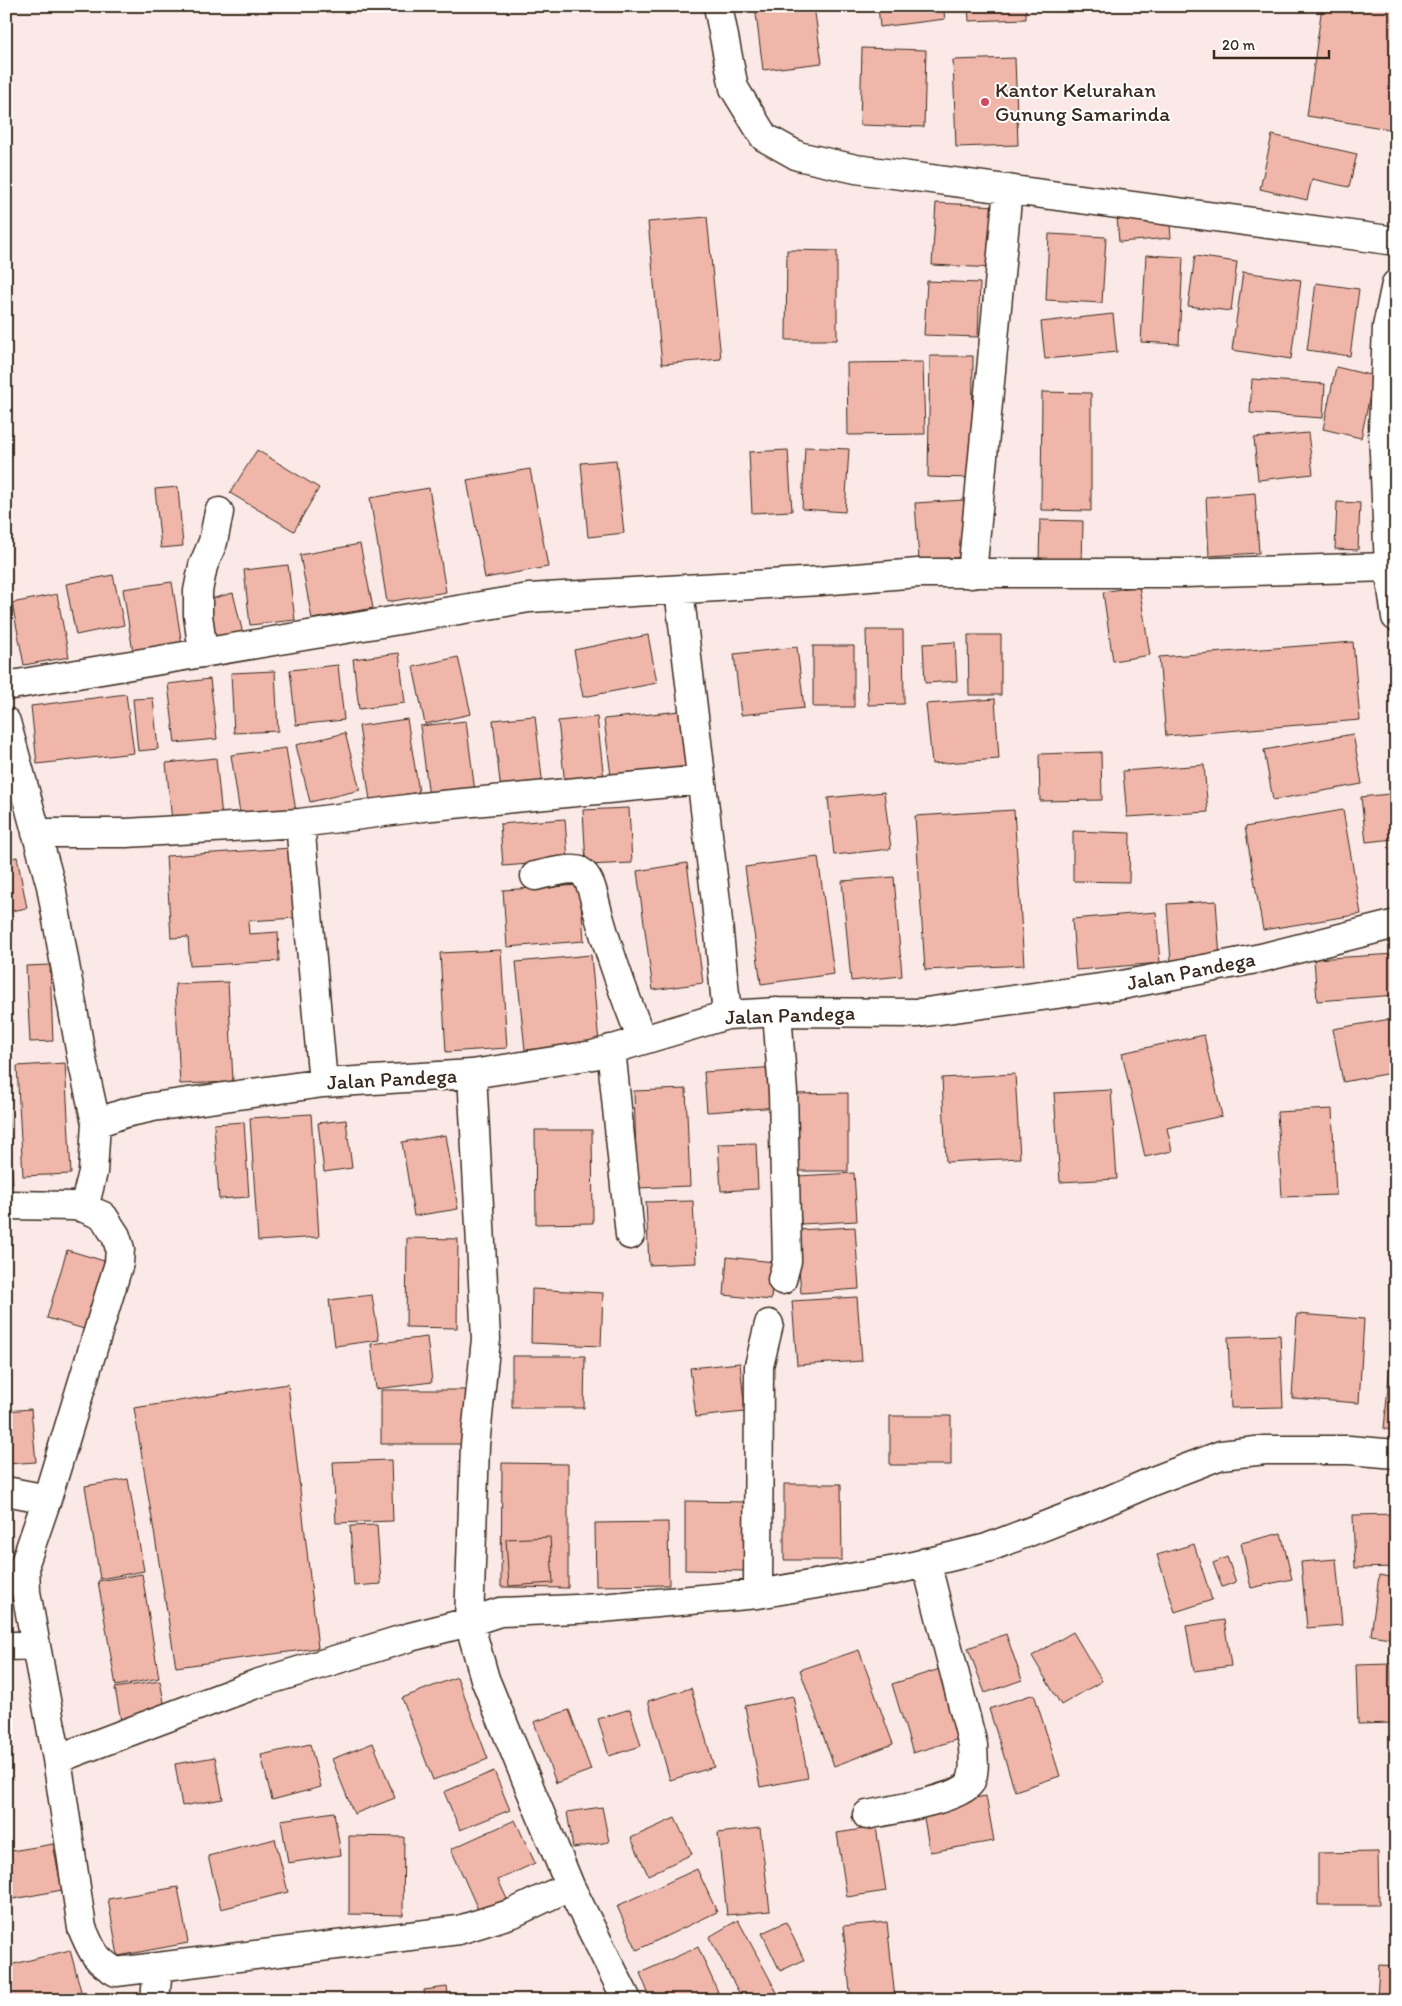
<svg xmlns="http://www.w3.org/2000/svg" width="1402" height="2006" viewBox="0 0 1402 2006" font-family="Itim,sans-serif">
	<rect width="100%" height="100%" fill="#fae9e6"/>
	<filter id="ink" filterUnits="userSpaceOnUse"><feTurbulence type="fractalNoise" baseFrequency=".02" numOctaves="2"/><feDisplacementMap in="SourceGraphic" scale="10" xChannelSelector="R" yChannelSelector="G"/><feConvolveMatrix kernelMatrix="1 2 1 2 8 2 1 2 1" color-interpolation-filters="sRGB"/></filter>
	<g filter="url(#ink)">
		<path fill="#f0b6aa" stroke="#3b2a1e" d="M755,6H814L822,63L763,70Z
			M878,6H943L945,19L880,27Z
			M968,6H1026V19L969,21Z
			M1322,6H1380L1396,9V81L1389,129L1307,116Z
			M862,48L926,50L924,127L860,125Z
			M1015,58L1018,145L956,147L953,60Z
			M1272,135L1357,154L1349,187L1312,179L1307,200L1260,189Z
			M936,203L998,206L995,268L932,265Z
			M1169,213L1171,238L1119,242L1117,217Z
			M707,217L721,359L662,364L648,222Z
			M1049,234L1106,237L1102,303L1046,300Z
			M787,250L837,251V340H786Z
			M1146,255L1183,257L1179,344L1141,342Z
			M1195,256L1237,262L1231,311L1188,306Z
			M1243,272L1301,280L1291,359L1232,350Z
			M927,281L980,283L978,337L924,335Z
			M1316,283L1359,289L1350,356L1307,350Z
			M1113,314L1117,352L1045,359L1041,322Z
			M930,356H973L972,478L928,477Z
			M923,362L925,434L848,435L847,363Z
			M1336,367L1374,376L1361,438L1323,429Z
			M1252,379L1325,384L1323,418L1250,413Z
			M1042,392L1091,393V511L1041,510Z
			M1308,433L1313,474L1258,480L1254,438Z
			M805,447L849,449L845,512L802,509Z
			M257,450L319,488L294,531L230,493Z
			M788,450L792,511L752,513L749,452Z
			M616,460L624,533L588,537L581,463Z
			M530,469L548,567L485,578L467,480Z
			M178,487L183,546L161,548L155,489Z
			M429,488L446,592L387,602L370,498Z
			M1255,493L1259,553L1209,556L1206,497Z
			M964,500L968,557L919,560L915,503Z
			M1337,502L1360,503L1358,550L1335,549Z
			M1040,520L1083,521L1082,564L1039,562Z
			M360,544L373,608L312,619L300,555Z
			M288,565L295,620L250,625L244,570Z
			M113,575L124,625L76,635L66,584Z
			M172,582L182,645L133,652L123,589Z
			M1139,586L1150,655L1113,661L1103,592Z
			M233,593L243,634L213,641L203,601Z
			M57,594L69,657L24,665L12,603Z
			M866,630H903L904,704L868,705Z
			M648,635L657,683L583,697L574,650Z
			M968,635H1001V695H969Z
			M955,642L957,681L925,683L923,644Z
			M1353,642L1360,720L1166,736L1159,657Z
			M813,646H854V707H813Z
			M797,647L804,708L741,715L734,654Z
			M399,653L405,703L359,709L353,659Z
			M458,657L471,714L425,724L413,667Z
			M338,665L344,720L296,725L290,670Z
			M275,671L278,731L234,733L231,673Z
			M210,679L217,739L175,743L168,684Z
			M126,694L134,753L37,764L31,706Z
			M153,698L158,749L138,751L133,699Z
			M995,699L999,759L932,764L926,704Z
			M680,711L687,768L611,776L604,719Z
			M535,716L543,787L501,791L493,720Z
			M597,717L604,780L565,784L558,721Z
			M407,719L419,792L370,800L359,726Z
			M466,721L475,792L429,797L420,726Z
			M345,733L360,790L310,802L296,745Z
			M1353,734L1362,784L1273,800L1264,750Z
			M286,748L296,812L241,820L231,755Z
			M1101,752L1102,800L1040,801L1039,754Z
			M216,758L222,817L172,821L166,763Z
			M1204,765L1208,812L1127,817L1123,771Z
			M884,792L891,849L834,855L828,798Z
			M1389,794L1394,839L1366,842L1361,797Z
			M629,808L632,863L586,865L583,810Z
			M1014,810L1024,965L925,970L915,816Z
			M1343,810L1361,914L1263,930L1245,827Z
			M565,819L568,861L503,866L500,824Z
			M1073,831L1130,833L1129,882L1073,881Z
			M292,848L296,918L248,921L249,934L278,932L279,961L190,966L188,937L171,938L166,856Z
			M17,857L27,908L6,912V859Z
			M818,857L834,974L761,984L745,867Z
			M687,863L703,983L653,990L637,871Z
			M894,877L902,976L851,981L842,881Z
			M580,885L584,941L507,947L503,890Z
			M1216,901L1220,959L1171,962L1167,904Z
			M1156,912L1160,963L1076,970L1072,919Z
			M501,950L507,1048L446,1052L440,953Z
			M1396,954V995L1317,1001L1314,959Z
			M591,955L599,1043L525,1050L516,962Z
			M50,965L53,1041L30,1042L26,966Z
			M228,982L233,1082L180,1084L175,984Z
			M1396,1018V1072L1343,1082L1333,1029Z
			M1204,1035L1222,1116L1167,1128L1172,1151L1145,1157L1122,1053Z
			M65,1063L71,1174L23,1176L17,1066Z
			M777,1067L779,1107L707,1112L704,1072Z
			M1015,1074L1020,1158L946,1162L942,1078Z
			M6,1078L13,1184L6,1185Z
			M686,1089L690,1186L637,1188L634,1091Z
			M1111,1090L1117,1179L1060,1182L1054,1093Z
			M848,1093V1171H793V1094Z
			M1332,1109L1336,1195L1282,1197L1277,1112Z
			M311,1114L319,1237L258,1241L250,1118Z
			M346,1120L352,1168L324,1172L318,1123Z
			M244,1122L249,1197L219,1199L214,1124Z
			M535,1130H592L593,1223L536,1224Z
			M446,1135L458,1209L414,1216L402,1142Z
			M756,1143L758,1189L721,1191L718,1144Z
			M854,1173L857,1221L801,1224L797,1176Z
			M693,1201L696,1263L649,1265L646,1202Z
			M855,1227L859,1289L801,1293L796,1230Z
			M407,1238L458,1239L457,1328L406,1327Z
			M67,1250L111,1263L91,1331L47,1318Z
			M727,1257L774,1262L771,1300L724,1295Z
			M532,1289L603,1293L601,1346L531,1343Z
			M372,1295L379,1340L335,1346L329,1300Z
			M857,1297L862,1361L797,1365L792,1301Z
			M1297,1314L1364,1319L1359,1403L1292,1398Z
			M1280,1335L1283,1407L1231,1408L1228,1337Z
			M427,1337L432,1382L376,1389L371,1344Z
			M1391,1355H1396V1430L1384,1429Z
			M512,1356H585L584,1408H512Z
			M740,1363L745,1412L696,1417L690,1368Z
			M288,1384L318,1648L176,1667L134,1408Z
			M381,1390H466L467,1444H381Z
			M31,1409L36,1462L6,1464V1411Z
			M890,1416H951V1465H890Z
			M391,1460L393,1521L336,1523L333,1462Z
			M502,1463L568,1464V1588L501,1587Z
			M128,1479L144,1571L100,1579L85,1486Z
			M784,1484H841L842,1560H784Z
			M685,1501L747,1502V1571L685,1570Z
			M1396,1514V1567L1355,1568L1353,1515Z
			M668,1522L669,1585L596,1586L595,1523Z
			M377,1525L381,1584L354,1586L350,1526Z
			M1281,1533L1292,1579L1251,1588L1241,1543Z
			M550,1537L553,1583L509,1586L506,1539Z
			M1194,1544L1212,1600L1175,1612L1157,1555Z
			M1227,1557L1236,1582L1222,1587L1213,1563Z
			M1336,1559L1342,1625L1307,1628L1301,1562Z
			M142,1574L159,1678L116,1686L98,1581Z
			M1379,1575L1396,1578V1639L1371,1635Z
			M1224,1620L1231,1666L1194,1671L1186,1626Z
			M1073,1632L1102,1681L1061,1705L1032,1656Z
			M1006,1634L1022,1680L985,1693L968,1648Z
			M859,1650L893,1744L834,1766L800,1670Z
			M1391,1664L1393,1723L1358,1724L1356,1665Z
			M940,1669L962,1738L913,1753L892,1684Z
			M457,1677L488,1759L433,1780L402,1698Z
			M160,1681L166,1713L121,1721L115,1688Z
			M691,1688L714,1767L670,1780L648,1701Z
			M1034,1694L1060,1776L1015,1791L989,1709Z
			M793,1696L808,1778L760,1787L745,1706Z
			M630,1709L641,1746L609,1756L598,1719Z
			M569,1710L591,1770L556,1783L534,1722Z
			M373,1743L395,1798L354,1814L332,1759Z
			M310,1744L321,1787L272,1800L261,1755Z
			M215,1757L223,1799L182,1806L175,1764Z
			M494,1771L510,1810L460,1830L444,1792Z
			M986,1796L994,1841L930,1852L922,1807Z
			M602,1807L609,1842L573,1848L567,1812Z
			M334,1812L341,1855L288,1863L281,1820Z
			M675,1818L692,1854L648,1875L631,1838Z
			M515,1820L535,1863L498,1880L508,1901L480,1914L451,1849Z
			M876,1827L886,1891L847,1897L837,1833Z
			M760,1828L770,1911L727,1915L718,1833Z
			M349,1836L404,1837L403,1915L349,1914Z
			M275,1839L288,1892L221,1909L208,1856Z
			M53,1844L62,1890L8,1900L6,1852Z
			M1378,1852L1379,1905H1318V1853Z
			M697,1869L717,1912L637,1950L617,1906Z
			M1394,1872H1396V1949H1391Z
			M178,1887L188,1943L118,1956L108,1899Z
			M738,1920L781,2000H743L709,1937Z
			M786,1922L804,1960L780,1971L762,1933Z
			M887,1922L895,1999L851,2000L843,1926Z
			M698,1947L718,1992L699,2000H651L640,1973Z
			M70,1950L81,1991L47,2000H6V1966Z
			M1379,1965L1396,1966V2000H1377Z
			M447,1987L449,2000H425L424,1990Z"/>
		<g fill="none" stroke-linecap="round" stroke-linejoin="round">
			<defs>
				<path id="minor" d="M718,6L734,88L764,137L798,156L856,169L1396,241
					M972,574L1008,189
					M679,590L716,902L727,1015
					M203,653L198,615V591L203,566L213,542L219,512
					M6,686L529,598L820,581L918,573H1184L1389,567
					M6,722L51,886L81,1055L96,1123L93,1172L84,1208L74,1206L6,1205
					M300,823L323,1083
					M36,833H126L300,823L422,807L701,780
					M535,876C544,874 572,867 580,871C591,877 594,898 597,909C609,954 625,997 642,1040
					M777,1012L783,1093L787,1261L782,1280
					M611,1049L630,1235
					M472,1074L486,1339L475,1445L469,1622L485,1679L570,1886L627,2000
					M96,1123L125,1113L153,1107L323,1083L472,1074L593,1055L727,1015L777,1012L918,1013L1122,985L1261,958L1396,924
					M6,1491L47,1499
					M758,1594L759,1366L769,1324
					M6,1646L35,1645
					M57,1759L26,1592L25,1563L47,1499L119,1263L120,1249L116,1236L103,1216L84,1208
					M867,1815C887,1811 960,1799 970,1783C976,1772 973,1757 973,1745L926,1562
					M570,1886L513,1913L459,1930L116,1972C94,1959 92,1951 82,1928L57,1759L256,1684L410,1637L469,1622L500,1612L601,1608L758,1594L896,1570L987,1548L1091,1508L1153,1481L1221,1455L1265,1450H1349L1396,1454
					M155,2000L158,1968"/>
				<path id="tertiary" d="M1396,284L1387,327L1383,430L1389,567L1396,617"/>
			</defs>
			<use href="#minor" stroke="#3b2a1e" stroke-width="31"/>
			<use href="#tertiary" stroke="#3b2a1e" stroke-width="31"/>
			<use href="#minor" stroke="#fff" stroke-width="28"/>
			<use href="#tertiary" stroke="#fff" stroke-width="28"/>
		</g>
	</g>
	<circle fill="#d1495b" stroke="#fff" stroke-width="2" cx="985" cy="102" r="5"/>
	<g text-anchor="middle" stroke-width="4" stroke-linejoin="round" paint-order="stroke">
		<g font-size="21" fill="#3b2a1e" stroke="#fff" text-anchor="start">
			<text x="995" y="97">Kantor Kelurahan<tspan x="995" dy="24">Gunung Samarinda</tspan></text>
		</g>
		<g font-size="21" fill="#3b2a1e" stroke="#fff">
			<text transform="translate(1191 971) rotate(-11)" y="7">Jalan Pandega</text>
			<text transform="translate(790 1015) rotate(-2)" y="7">Jalan Pandega</text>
			<text transform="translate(392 1079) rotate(-3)" y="7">Jalan Pandega</text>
		</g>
	</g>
	<rect width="1402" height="2006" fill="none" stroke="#fff" stroke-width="25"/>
	<rect x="12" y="12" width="1377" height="1981" fill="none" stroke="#3b2a1e" stroke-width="2" filter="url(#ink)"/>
	<path d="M1214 50v8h115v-8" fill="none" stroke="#3b2a1e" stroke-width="2.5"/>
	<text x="1222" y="50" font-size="15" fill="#3b2a1e" stroke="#ffffff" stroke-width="4" paint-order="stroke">20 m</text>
</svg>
